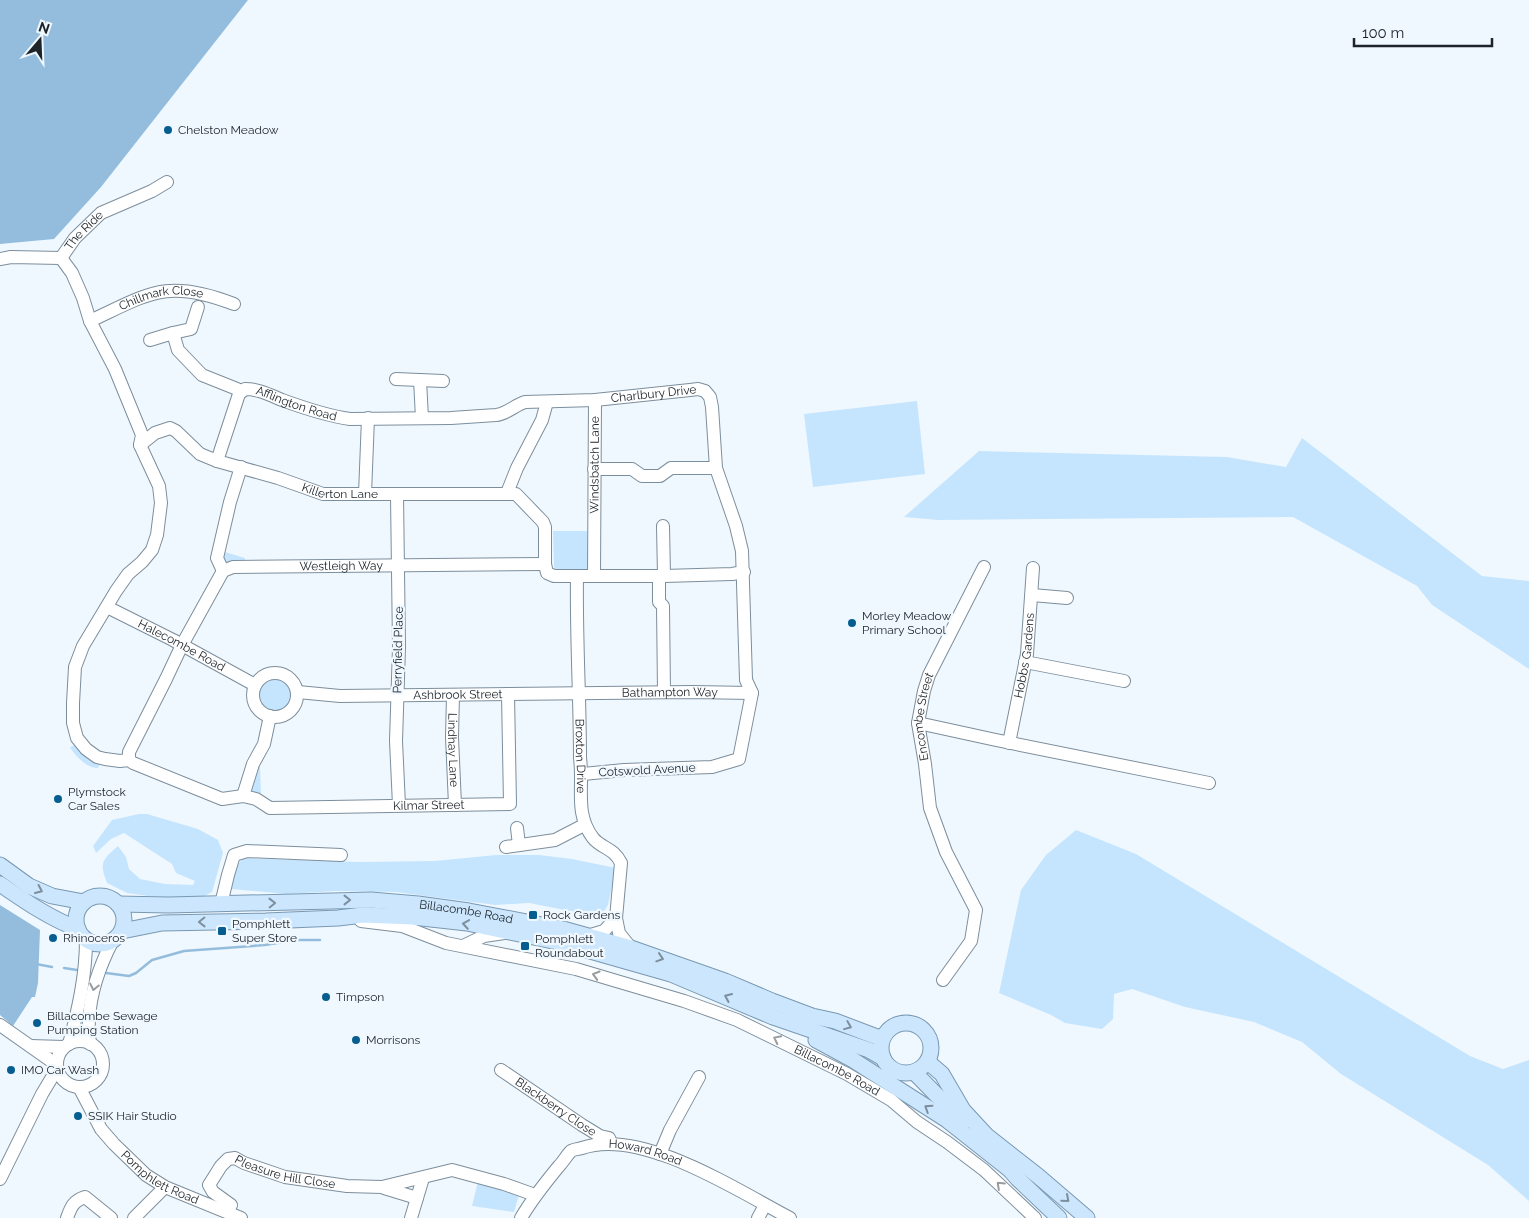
<svg xmlns="http://www.w3.org/2000/svg" width="1529" height="1218" viewBox="0 0 1529 1218" font-family="Raleway,sans-serif">
	<rect width="100%" height="100%" fill="#f0f8ff"/>
	<path fill="#c5e5fe" d="M917,401L925,474L813,487L804,414Z
		M1302,438L1482,576L1529,581V669L1432,605L1417,586L1293,517L938,520L904,517L979,451L1227,457L1286,467Z
		M553,531H587L588,570L555,569L554,567Z
		M225,552L245,558V563L227,564L224,561L223,555Z
		M257 694a18 18 0 1 1 36 0a18 18 0 1 1-36 0Z
		M75,745C82,755 89,759 100,764L98,768C88,769 75,756 70,747Z
		M260,766L261,796L250,792L256,768Z
		M139,814H147L198,829L218,840L223,853L212,892L199,899L148,896L127,893L107,883C99,862 102,860 118,846L126,857L129,869L140,879L165,884L193,885L195,881L176,873L172,864L124,833L111,839L96,853L93,846L112,820Z
		M1076,830L1136,854L1470,1056L1503,1069L1529,1060V1201L1488,1165L1341,1074L1302,1042L1254,1022L1185,1007L1132,989L1114,994L1113,1019L1102,1029L1065,1023L1051,1015L999,993L1021,890L1046,855Z
		M496,855H539L572,859L616,868L608,905L601,917L529,903L495,905L395,892L336,891L286,894L231,889C232,878 235,867 243,858L360,862L435,861Z
		M478,1181L519,1195L514,1212L472,1206Z"/>
	<path fill="#94bddd" d="M0,0H248L101,187L54,239L0,244Z
		M0,905L40,930L38,983L35,997H32L13,1026L0,1015Z"/>
	<g fill="none" stroke-linecap="round" stroke-linejoin="round">
		<path stroke="#94bddd" stroke-width="2.5" d="M36,964L52,967
			M64,968L77,970
			M106,973L129,976L136,973L152,960L184,951L265,945L296,940H320"/>
		<defs>
			<g id="minor">
				<path d="M61,258L72,273L83,298L90,321L115,369L142,435L140,445L159,486L161,503L157,535L152,550L142,562L128,574L116,591L83,646L75,667L73,703V723L77,738L86,749L97,757L105,759L120,761L129,760"/>
				<path id="s1" d="M61,258L75,238L101,213L152,191L167,182"/>
				<path d="M0,259L11,257L61,258"/>
				<path id="s2" d="M90,321C150,293 167,278 234,304"/>
				<path d="M173,333L191,329L198,307"/>
				<path d="M150,340L173,333L178,350L202,375L242,391"/>
				<path d="M396,379L443,381"/>
				<path d="M420,380L422,418"/>
				<path id="s3" d="M140,445L155,433L170,428L176,431L200,454L217,461L278,478L323,494H516L543,522L545,527V564L547,573L554,576H664L732,574L744,572"/>
				<path id="s4" d="M217,461L239,394L245,389C259,389 270,395 282,400C304,408 328,416 350,419L451,418L496,415C507,414 515,405 525,402L595,400L690,390L698,389L705,391L710,397L712,407L716,468L736,526L742,551L746,680L752,693L739,759L712,767L624,770L583,774"/>
				<path d="M594,469H632L642,476H660L671,468H716"/>
				<path d="M507,493L517,468L542,420L547,402"/>
				<path d="M365,494L368,418"/>
				<path d="M397,495L399,647L396,741L399,805"/>
				<path d="M663,526L664,576"/>
				<path d="M223,571L217,558L230,502L241,467"/>
				<path id="s5" d="M577,576C576,637 580,697 580,758C584,787 574,813 593,838C602,849 613,847 621,863L616,918L619,933L631,948"/>
				<path id="s6" d="M594,576L595,400"/>
				<path d="M659,576V602L663,606L664,692"/>
				<path d="M1032,595L1067,598"/>
				<path id="s7" d="M107,607L173,640L255,685"/>
				<path d="M1025,662L1124,681"/>
				<circle cx="275" cy="695" r="22"/>
				<path id="s8" d="M298,692L340,696L692,692L752,693"/>
				<path id="s9" d="M453,695L452,737L455,805"/>
				<path d="M918,723L996,740L1209,783"/>
				<path id="s10" d="M1009,743L1027,654L1033,568"/>
				<path id="s11" d="M129,760V752L166,679L182,645L223,571L233,567L545,564"/>
				<path id="s12" d="M129,760L133,763L222,799L243,796L256,799L270,808L510,804L508,694"/>
				<path d="M243,796L253,764L264,744L270,716"/>
				<path d="M517,828L519,845"/>
				<path d="M506,847L555,840L584,825"/>
				<path d="M221,904L228,875L234,855L247,851L341,855"/>
				<path id="s13" d="M361,921L402,926L446,943L576,969L684,1001L737,1020L847,1074L891,1100L917,1122L947,1142L984,1170L1035,1218"/>
				<path d="M587,936L604,931L616,918"/>
				<path d="M463,946L484,936L504,933"/>
				<path id="s14" d="M943,980L971,941L976,910L946,852L930,808L925,764L918,723L924,691L929,675L984,567"/>
				<path d="M0,1025L57,1065"/>
				<circle cx="80" cy="1064" r="23"/>
				<path d="M69,1044C78,1010 86,976 86,940"/>
				<path d="M90,1044C85,1008 96,973 112,942"/>
				<path d="M30,1046L64,1047"/>
				<path id="s15" d="M501,1070L582,1125L600,1136L609,1138L611,1143"/>
				<path id="s16" d="M79,1087L101,1129L114,1144L146,1175L165,1187L241,1218"/>
				<path d="M660,1154L670,1130L699,1077"/>
				<path d="M0,1179L42,1094L57,1069"/>
				<path d="M384,1188L417,1198"/>
				<path id="s17" d="M228,1211L231,1205L213,1192L209,1185L221,1166L228,1159L235,1158L244,1163L285,1177L347,1186L382,1187L452,1170L504,1184L535,1195"/>
				<path d="M67,1218C71,1207 73,1201 85,1197L111,1218"/>
				<path d="M134,1218L165,1187"/>
				<path d="M411,1218L423,1178"/>
				<path id="s18" d="M521,1218C532,1199 545,1183 559,1166C563,1162 567,1155 571,1151C574,1149 579,1149 582,1148C641,1127 738,1191 790,1218"/>
				<path d="M758,1218L765,1205"/>
			</g>
			<g id="major">
				<path d="M0,865L29,886L52,896L84,902"/>
				<path d="M0,884C25,901 49,918 78,929"/>
				<circle cx="100" cy="920" r="24"/>
				<path id="s19" d="M118,904L169,905L371,900L418,904L469,911L563,929L631,948L725,981L772,1001L812,1016L835,1021L877,1037H883"/>
				<path d="M122,931L162,923L266,921L338,918L363,915L413,917L467,923L562,943L671,974L773,1017L869,1050L883,1058"/>
				<circle cx="906" cy="1048" r="25"/>
				<path d="M816,1040L853,1060L947,1120L1009,1169"/>
				<path d="M928,1062L942,1074L963,1110L987,1136L1038,1176L1087,1218"/>
				<path d="M914,1072L963,1122"/>
				<path d="M1004,1163L1017,1178L1059,1218"/>
			</g>
		</defs>
		<use href="#minor" stroke="#7c8e9c" stroke-width="14"/>
		<use href="#major" stroke="#7898b2" stroke-width="17"/>
		<use href="#minor" stroke="#fff" stroke-width="12"/>
		<use href="#major" stroke="#cce7fd" stroke-width="15"/>
	</g>
	<defs><path id="oneway-chevron" d="M-2-3.5L2.5 0L-2 3.5" fill="none" stroke-width="1.6" stroke-linecap="round" stroke-linejoin="round" transform="scale(1.25)"/></defs>
	<g stroke="#7d8f9e">
		<use href="#oneway-chevron" transform="translate(39 890) rotate(24)"/>
		<use href="#oneway-chevron" transform="translate(347 900)"/>
		<use href="#oneway-chevron" transform="translate(272 903) rotate(-1)"/>
		<use href="#oneway-chevron" transform="translate(202 922) rotate(179)"/>
		<use href="#oneway-chevron" transform="translate(466 924) rotate(-171)"/>
		<use href="#oneway-chevron" transform="translate(660 958) rotate(18)"/>
		<use href="#oneway-chevron" transform="translate(728 997) rotate(-156)"/>
		<use href="#oneway-chevron" transform="translate(848 1026) rotate(22)"/>
		<use href="#oneway-chevron" transform="translate(928 1108) rotate(-147)"/>
		<use href="#oneway-chevron" transform="translate(1066 1199) rotate(41)"/>
	</g>
	<g stroke="#999c9f">
		<use href="#oneway-chevron" transform="translate(596 975) rotate(-164)"/>
		<use href="#oneway-chevron" transform="translate(94 987) rotate(102)"/>
		<use href="#oneway-chevron" transform="translate(777 1039) rotate(-154)"/>
		<use href="#oneway-chevron" transform="translate(1000 1185) rotate(-137)"/>
	</g>
	<g fill="#065d8f" stroke="#f0f8ff" stroke-width="2">
		<circle cx="168" cy="130" r="5"/>
		<circle cx="852" cy="623" r="5"/>
		<circle cx="58" cy="799" r="5"/>
		<rect x="528" y="910" width="10" height="10" rx="2.5"/>
		<rect x="217" y="926" width="10" height="10" rx="2.5"/>
		<circle cx="53" cy="938" r="5"/>
		<rect x="520" y="941" width="10" height="10" rx="2.5"/>
		<circle cx="326" cy="997" r="5"/>
		<circle cx="37" cy="1023" r="5"/>
		<circle cx="356" cy="1040" r="5"/>
		<circle cx="11" cy="1070" r="5"/>
		<circle cx="78" cy="1116" r="5"/>
	</g>
	<g text-anchor="middle" stroke-width="4.5" stroke-linejoin="round" paint-order="stroke">
		<g font-size="12" fill="#1c2329" stroke="#f0f8ff" text-anchor="start">
			<text x="178" y="134">Chelston Meadow</text>
			<text x="862" y="620">Morley Meadow<tspan x="862" dy="14">Primary School</tspan></text>
			<text x="68" y="796">Plymstock<tspan x="68" dy="14">Car Sales</tspan></text>
			<text x="543" y="919">Rock Gardens</text>
			<text x="232" y="928">Pomphlett<tspan x="232" dy="14">Super Store</tspan></text>
			<text x="63" y="942">Rhinoceros</text>
			<text x="535" y="943">Pomphlett<tspan x="535" dy="14">Roundabout</tspan></text>
			<text x="336" y="1001">Timpson</text>
			<text x="47" y="1020">Billacombe Sewage<tspan x="47" dy="14">Pumping Station</tspan></text>
			<text x="366" y="1044">Morrisons</text>
			<text x="21" y="1074">IMO Car Wash</text>
			<text x="88" y="1120">SSIK Hair Studio</text>
		</g>
		<g font-size="12" fill="#1c2329" stroke="#f0f8ff">
			<text dy="4" stroke="none"><textPath href="#s1" startOffset="36">The Ride</textPath></text>
			<text dy="4" stroke="none"><textPath href="#s2" startOffset="76">Chillmark Close</textPath></text>
			<text dy="4" stroke="none"><textPath href="#s4" startOffset="495">Charlbury Drive</textPath></text>
			<text dy="4" stroke="none"><textPath href="#s4" startOffset="132">Afflington Road</textPath></text>
			<text dy="4" stroke="none"><textPath href="#s6" startOffset="111">Windsbatch Lane</textPath></text>
			<text dy="4" stroke="none"><textPath href="#s3" startOffset="221">Killerton Lane</textPath></text>
			<text dy="4" stroke="none"><textPath href="#s11" startOffset="331">Westleigh Way</textPath></text>
			<text dy="4" stroke="none"><textPath href="#s7" startOffset="84">Halecombe Road</textPath></text>
			<text transform="translate(398 650) rotate(-89)" y="4">Perryfield Place</text>
			<text dy="4" stroke="none"><textPath href="#s10" startOffset="89">Hobbs Gardens</textPath></text>
			<text dy="4" stroke="none"><textPath href="#s8" startOffset="372">Bathampton Way</textPath></text>
			<text dy="4" stroke="none"><textPath href="#s8" startOffset="160">Ashbrook Street</textPath></text>
			<text dy="4" stroke="none"><textPath href="#s14" startOffset="284">Encombe Street</textPath></text>
			<text dy="4" stroke="none"><textPath href="#s9" startOffset="55">Lindhay Lane</textPath></text>
			<text dy="4" stroke="none"><textPath href="#s5" startOffset="180">Broxton Drive</textPath></text>
			<text transform="translate(647 770) rotate(-3)" y="4">Cotswold Avenue</text>
			<text dy="4" stroke="none"><textPath href="#s12" startOffset="311">Kilmar Street</textPath></text>
			<text dy="4" stroke="none"><textPath href="#s19" startOffset="349">Billacombe Road</textPath></text>
			<text dy="4" stroke="none"><textPath href="#s13" startOffset="502">Billacombe Road</textPath></text>
			<text dy="4" stroke="none"><textPath href="#s15" startOffset="66">Blackberry Close</textPath></text>
			<text dy="4" stroke="none"><textPath href="#s18" startOffset="160">Howard Road</textPath></text>
			<text dy="4" stroke="none"><textPath href="#s17" startOffset="129">Pleasure Hill Close</textPath></text>
			<text dy="4" stroke="none"><textPath href="#s16" startOffset="125">Pomphlett Road</textPath></text>
		</g>
	</g>
	<g transform="translate(40 40) rotate(19)" stroke="#f0f8ff" stroke-width="4" paint-order="stroke">
	<path d="M0-4L9 19L0 12L-9 19Z" fill="#1c2329"/>
	<text y="-8" font-size="14" font-weight="bold" text-anchor="middle" fill="#1c2329">N</text>
	</g>
	<path d="M1354 38v8h138v-8" fill="none" stroke="#1c2329" stroke-width="2.5"/>
	<text x="1362" y="38" font-size="15" fill="#1c2329" stroke="#f0f8ff" stroke-width="4" paint-order="stroke">100 m</text>
</svg>
